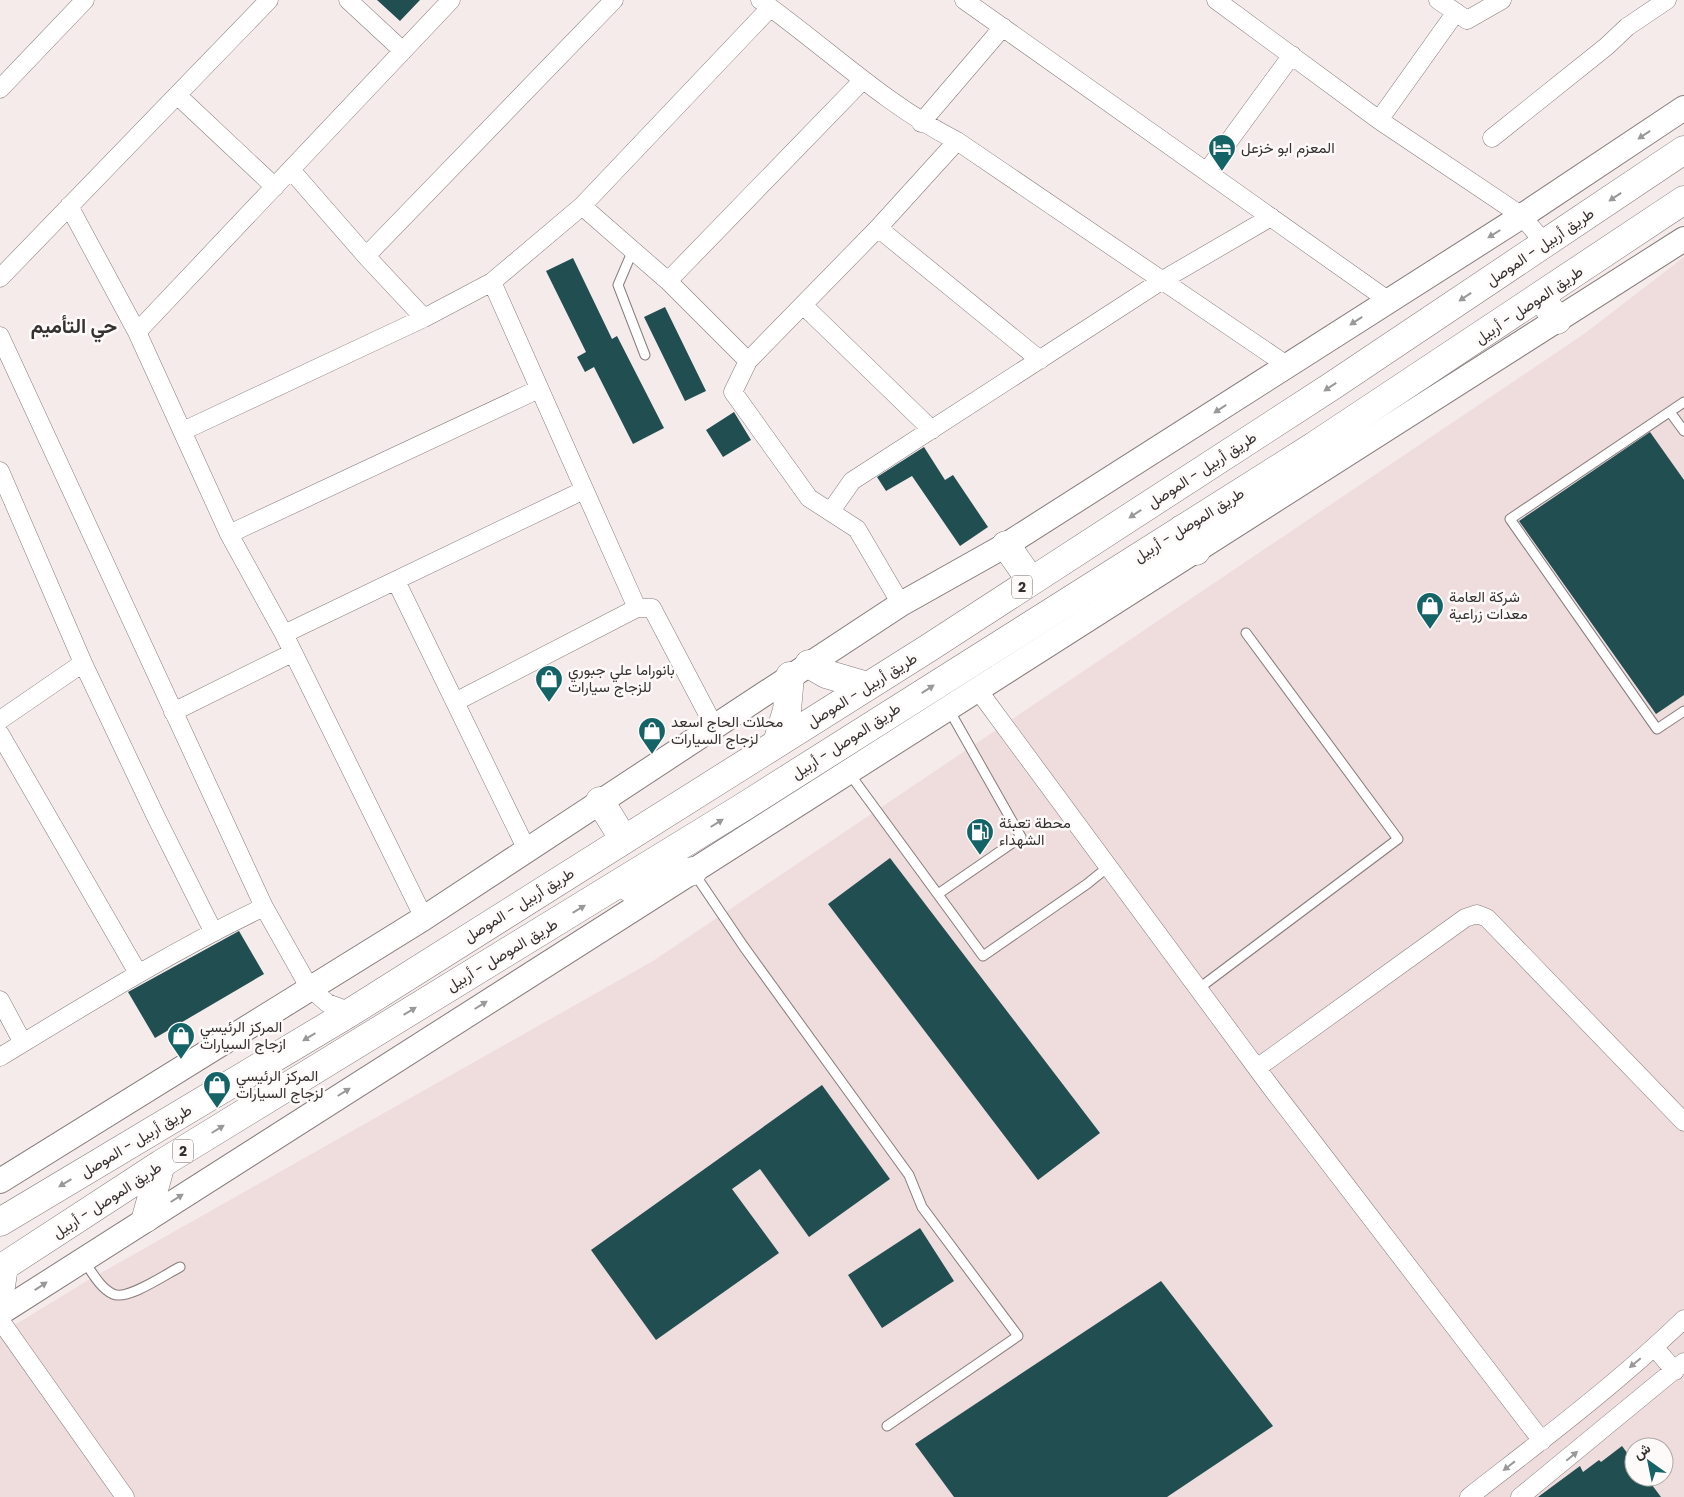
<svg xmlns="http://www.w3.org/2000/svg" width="1684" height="1497" viewBox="0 0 1684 1497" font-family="Poppins,Vazirmatn,sans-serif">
	<rect width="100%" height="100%" fill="#f6ebeb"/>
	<path fill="#efdcdc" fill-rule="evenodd" d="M1684,257V1497H0V1334L85,1282L653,961L1584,334ZM1634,1447H1664V1477H1634Z"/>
	<path fill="#214f51" d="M377,0H420L400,21Z
		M573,258L612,339L617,336L664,428L633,444L594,367L585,372L577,357L586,352L546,271Z
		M665,307L706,391L685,401L644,317Z
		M734,412L751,440L723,457L706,430Z
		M1650,432L1684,480V695L1656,714L1519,521Z
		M924,447L945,480L953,475L988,527L960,546L912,476L886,491L877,477Z
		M890,858L1100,1133L1038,1180L828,904Z
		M239,931L264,974L155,1038L128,992Z
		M822,1085L890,1179L809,1237L760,1169L732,1189L779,1253L656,1340L591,1250Z
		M920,1228L954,1281L882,1328L848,1275Z
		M1161,1281L1273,1426L1167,1497H954L915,1444Z
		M1622,1446L1634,1462V1477H1646L1661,1497H1538L1580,1466L1583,1472L1599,1460L1601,1462Z"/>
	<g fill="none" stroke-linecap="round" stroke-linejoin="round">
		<defs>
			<path id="lane" d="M633,250L618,285L645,355
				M1684,402L1510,519L1657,729L1684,711
				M1670,412L1684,431
				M849,773L983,956L1087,884L1108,867
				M694,873L744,947L909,1175L922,1207L1018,1336L887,1426
				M938,894L1021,837L948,708
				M1198,989L1398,839L1246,633
				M84,1261C92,1272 100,1288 113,1294C127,1301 166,1274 180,1267"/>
			<path id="street" d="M348,0L403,51
				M760,0C826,47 884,104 957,141L1288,366
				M964,0L1389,301
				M1216,0L1379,120L1522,216L1545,244
				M1438,0L1467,20L1502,0
				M0,89L85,0
				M177,95L275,187
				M1379,120L1456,12
				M921,123L1003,27
				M1492,138L1607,46L1627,27L1667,0
				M291,170L366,256L424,318
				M1207,171L1292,55
				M69,206L137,332L229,534L284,634L424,918
				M582,206L668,281L748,361L733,392L809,498L857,529L901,604
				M878,228L1040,360
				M366,256L614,0
				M0,278L269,0
				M668,281L862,81
				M803,305L932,430
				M137,332L451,0
				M0,336L264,907L309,987L327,1003L351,1012
				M748,361L878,228L957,141
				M183,431L424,318L492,282
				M0,471L83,663L156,817L213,931
				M831,511L852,481L1161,281L1271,217
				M229,534L539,389
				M396,581L527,850
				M284,634L584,490
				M978,690L1270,1086L1542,1441
				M455,702L637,608
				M173,712L292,653
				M0,720L83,663
				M714,726L652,608H637L492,282L582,206L770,8
				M0,734L138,973
				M0,1000L23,1043
				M0,1057C87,1004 172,951 264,907
				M1257,1068L1465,918L1477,914L1487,918L1684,1122
				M0,1320L125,1497
				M1654,1347L1675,1371
				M1469,1497C1542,1440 1617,1384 1684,1319
				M1520,1497L1684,1362"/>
			<path id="secondary" d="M0,1181L424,918L901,604L1006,545L1522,216L1684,108
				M0,1313L1684,239"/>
			<path id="highway" d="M1541,297L1557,320
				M1182,529L1196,551
				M1006,545L1031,581
				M809,664L826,674L867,686
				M777,743L787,710L790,676
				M600,801L624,840
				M630,888L693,871
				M146,1218L161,1164
				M0,1222L351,1012L927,649L1332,386L1684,150
				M0,1269L161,1164L740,809L1314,446L1684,200
				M0,1293L4,1266"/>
		</defs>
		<use href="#lane" stroke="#867c7c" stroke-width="11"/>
		<use href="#street" stroke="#867c7c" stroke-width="19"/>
		<use href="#secondary" stroke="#867c7c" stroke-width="26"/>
		<use href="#highway" stroke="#867c7c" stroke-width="29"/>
		<use href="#lane" stroke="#fff" stroke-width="9"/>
		<use href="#street" stroke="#fff" stroke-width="18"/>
		<use href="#secondary" stroke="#fff" stroke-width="24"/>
		<use href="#highway" stroke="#fff" stroke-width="28"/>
	</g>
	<defs><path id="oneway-solid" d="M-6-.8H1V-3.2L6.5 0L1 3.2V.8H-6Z" transform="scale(1.25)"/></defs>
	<g fill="#9a9898">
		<use href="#oneway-solid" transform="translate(1644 135) rotate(146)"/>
		<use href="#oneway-solid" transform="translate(1615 197) rotate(146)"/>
		<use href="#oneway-solid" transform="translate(1494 234) rotate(148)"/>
		<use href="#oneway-solid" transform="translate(1465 297) rotate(146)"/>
		<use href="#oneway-solid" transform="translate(1356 321) rotate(147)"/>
		<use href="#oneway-solid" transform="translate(1330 387) rotate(147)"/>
		<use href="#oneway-solid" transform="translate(1220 409) rotate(147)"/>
		<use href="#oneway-solid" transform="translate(1135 514) rotate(147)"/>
		<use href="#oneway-solid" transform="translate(928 689) rotate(-33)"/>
		<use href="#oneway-solid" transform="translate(717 823) rotate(-32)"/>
		<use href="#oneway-solid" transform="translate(579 909) rotate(-31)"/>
		<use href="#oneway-solid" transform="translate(481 1005) rotate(-32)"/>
		<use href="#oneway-solid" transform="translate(410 1011) rotate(-31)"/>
		<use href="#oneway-solid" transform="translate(309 1037) rotate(149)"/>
		<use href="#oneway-solid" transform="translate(344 1092) rotate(-32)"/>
		<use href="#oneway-solid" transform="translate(218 1129) rotate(-32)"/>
		<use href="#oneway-solid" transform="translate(65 1183) rotate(149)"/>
		<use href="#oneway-solid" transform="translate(177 1198) rotate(-32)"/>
		<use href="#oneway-solid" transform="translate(41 1286) rotate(-33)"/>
		<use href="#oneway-solid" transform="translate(1635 1363) rotate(140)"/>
		<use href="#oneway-solid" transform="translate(1572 1456) rotate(-40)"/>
		<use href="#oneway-solid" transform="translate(1509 1466) rotate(142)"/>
	</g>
	<defs>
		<symbol id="hotel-pin" viewBox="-11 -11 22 30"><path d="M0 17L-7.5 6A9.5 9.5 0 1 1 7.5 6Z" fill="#146467" stroke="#fefafa"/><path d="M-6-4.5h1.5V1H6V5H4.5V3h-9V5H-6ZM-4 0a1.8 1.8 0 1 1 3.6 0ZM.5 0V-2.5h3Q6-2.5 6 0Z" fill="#fff"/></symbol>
		<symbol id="shop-pin" viewBox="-11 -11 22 30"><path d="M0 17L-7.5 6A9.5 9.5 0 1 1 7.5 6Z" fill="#146467" stroke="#fefafa"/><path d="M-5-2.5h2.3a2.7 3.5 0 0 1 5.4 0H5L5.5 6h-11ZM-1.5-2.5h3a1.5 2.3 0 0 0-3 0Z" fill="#fff"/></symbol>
		<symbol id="fuel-pin" viewBox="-11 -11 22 30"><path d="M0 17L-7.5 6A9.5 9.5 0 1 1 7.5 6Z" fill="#146467" stroke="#fefafa"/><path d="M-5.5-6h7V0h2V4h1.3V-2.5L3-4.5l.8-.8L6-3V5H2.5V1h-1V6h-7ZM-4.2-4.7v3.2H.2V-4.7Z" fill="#fff"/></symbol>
	</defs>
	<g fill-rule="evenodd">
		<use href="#hotel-pin" x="1206" y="132" width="32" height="43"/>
		<use href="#shop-pin" x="1414" y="590" width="32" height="43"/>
		<use href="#shop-pin" x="533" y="663" width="32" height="43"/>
		<use href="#shop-pin" x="636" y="715" width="32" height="43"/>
		<use href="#fuel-pin" x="964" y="816" width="32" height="43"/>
		<use href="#shop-pin" x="165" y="1020" width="32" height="43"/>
		<use href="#shop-pin" x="201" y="1069" width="32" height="43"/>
	</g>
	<g text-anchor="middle" stroke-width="5" stroke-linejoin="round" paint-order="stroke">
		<g fill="#fefafa" stroke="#716d6d" stroke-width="1">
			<rect x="1012" y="575.5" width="20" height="23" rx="4"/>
			<rect x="173" y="1139.5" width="20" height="23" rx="4"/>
		</g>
		<g font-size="14" font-weight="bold" fill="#353131">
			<text x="1022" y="592">2</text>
			<text x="183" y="1156">2</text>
		</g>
		<g font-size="15" fill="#353131" stroke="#fefafa" text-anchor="start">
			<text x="1241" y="153">المعزم ابو خزعل</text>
			<text x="1449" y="602">شركة العامة<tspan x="1449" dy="17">معدات زراعية</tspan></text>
			<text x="568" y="675">بانوراما علي جبوري<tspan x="568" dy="17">للزجاج سيارات</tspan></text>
			<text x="671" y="727">محلات الحاج اسعد<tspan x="671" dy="17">لزجاج السيارات</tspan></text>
			<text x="999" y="828">محطة تعبئة<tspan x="999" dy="17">الشهداء</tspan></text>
			<text x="200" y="1032">المركز الرئيسي<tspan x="200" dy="17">ازجاج السيارات</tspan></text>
			<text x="236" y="1081">المركز الرئيسي<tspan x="236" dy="17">لزجاج السيارات</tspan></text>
		</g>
		<g font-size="15" fill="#353131" stroke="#fefafa">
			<text transform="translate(1540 247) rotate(-34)" y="5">طريق أربيل - الموصل</text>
			<text transform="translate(1529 305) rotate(-34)" y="5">طريق الموصل - أربيل</text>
			<text transform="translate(1202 470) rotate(-33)" y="5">طريق أربيل - الموصل</text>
			<text transform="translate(1189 525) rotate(-32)" y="5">طريق الموصل - أربيل</text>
			<text transform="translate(862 690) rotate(-32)" y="5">طريق أربيل - الموصل</text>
			<text transform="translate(846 741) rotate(-33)" y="5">طريق الموصل - أربيل</text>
			<text transform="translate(519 905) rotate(-32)" y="5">طريق أربيل - الموصل</text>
			<text transform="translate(502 955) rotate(-31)" y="5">طريق الموصل - أربيل</text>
			<text transform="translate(136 1141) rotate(-31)" y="5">طريق أربيل - الموصل</text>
			<text transform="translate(107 1200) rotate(-33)" y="5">طريق الموصل - أربيل</text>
		</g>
		<g font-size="20" font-weight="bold" fill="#353131" stroke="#fefafa">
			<text x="74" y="333">حي التأميم</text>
		</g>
	</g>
	<g transform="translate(1649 1462) rotate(327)"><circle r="24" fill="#fefafa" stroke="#aeaaaa"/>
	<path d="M0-4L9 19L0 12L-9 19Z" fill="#146467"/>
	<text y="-8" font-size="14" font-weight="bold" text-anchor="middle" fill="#353131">ش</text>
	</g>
</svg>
